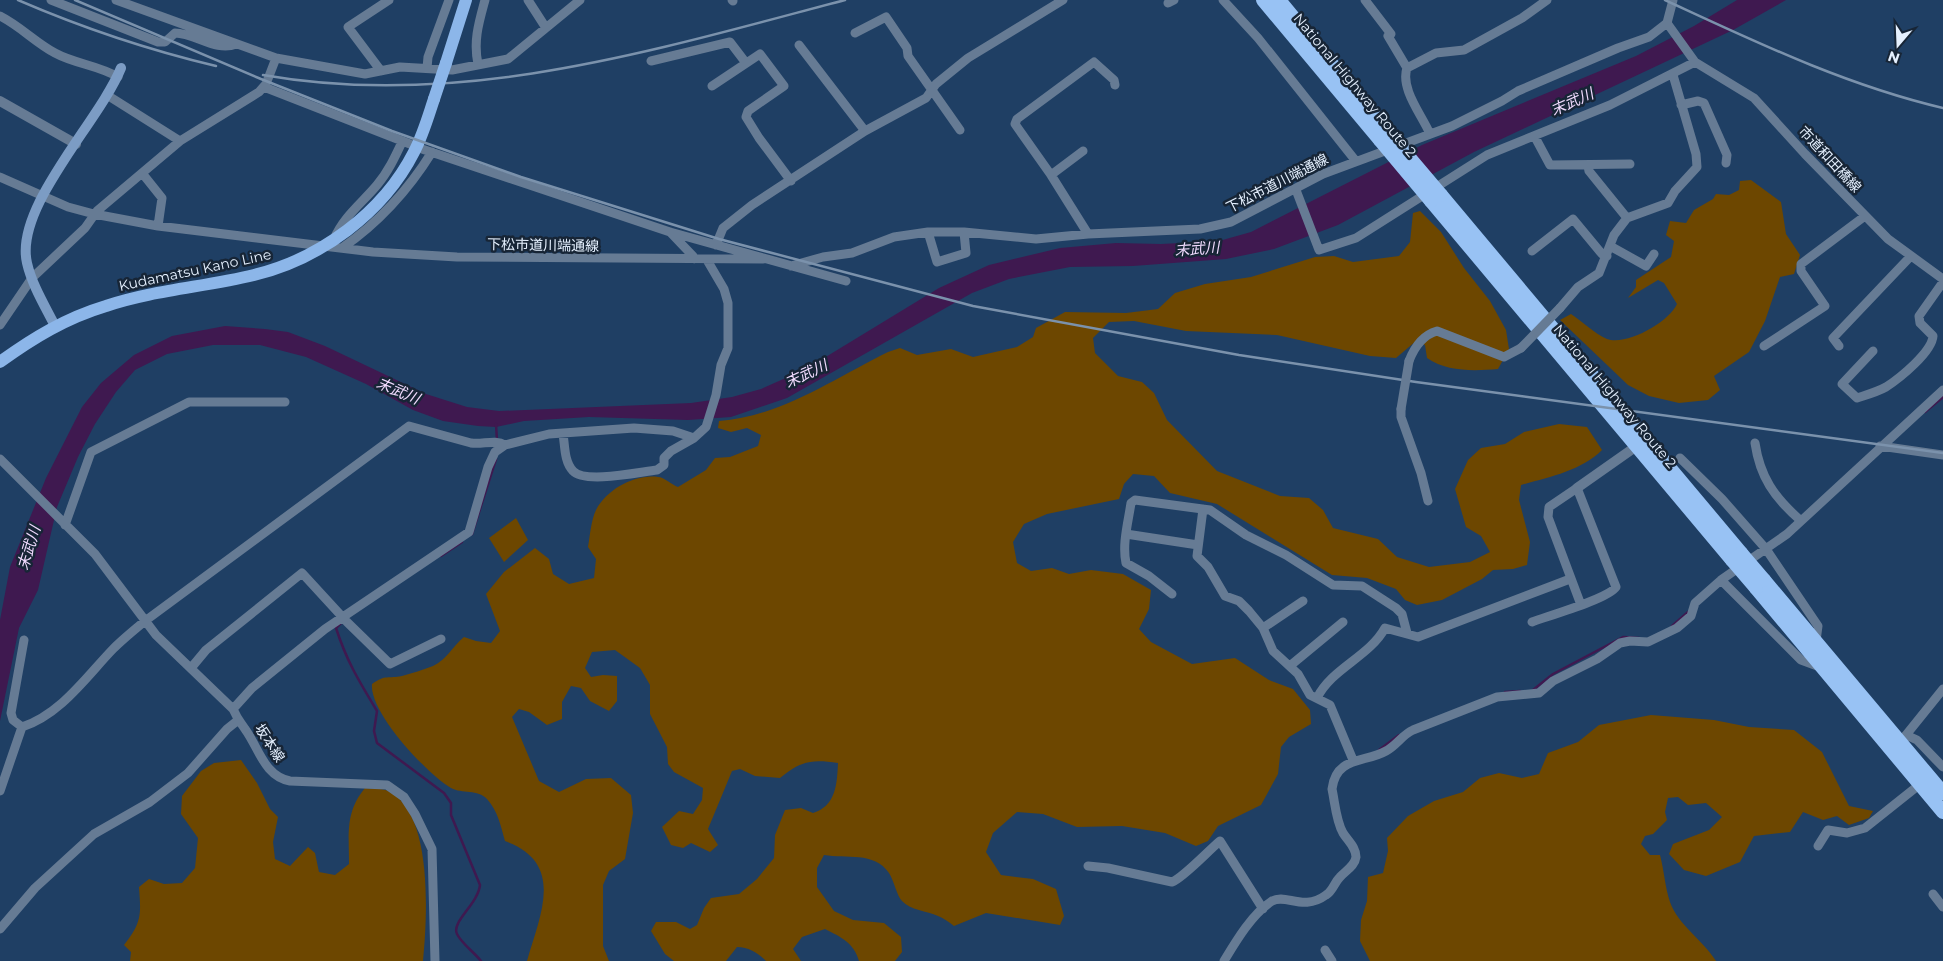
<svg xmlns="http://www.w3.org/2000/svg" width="1943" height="961" viewBox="0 0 1943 961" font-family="Montserrat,'Noto Sans JP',sans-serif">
	<rect width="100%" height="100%" fill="#1f3f64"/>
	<path fill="#6d4700" d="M1751,180L1781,202L1786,234L1800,255L1794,274L1780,277L1765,321L1749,352L1714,376L1720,390L1708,400L1679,403L1649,396L1628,385L1560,320L1571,314C1582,321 1595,334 1607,339C1627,346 1669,322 1677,304L1664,283L1658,280L1628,298L1636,287V280L1671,257L1674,241L1666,235L1670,221L1686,223L1694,210L1713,199L1716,194L1729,195L1739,190L1740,181Z
		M1420,211L1441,232L1464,268L1490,301L1506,330L1509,349L1498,369C1474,371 1447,372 1427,358L1425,345L1416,341L1396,358L1370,356L1277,335L1186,331L1134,321L1109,322L1093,338L1095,353L1118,376L1142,382L1154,393L1167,420L1217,471L1280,496L1309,498L1323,510L1333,528L1378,539L1397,557L1429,567L1470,562L1490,552L1481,536L1466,527L1455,489L1468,460L1481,448L1505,444L1524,432L1559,424L1587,427L1602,450C1581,471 1549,477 1521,485L1519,500L1530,542L1527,565L1513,569L1493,570L1482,579L1442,600L1417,605L1405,600L1396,589L1367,578L1332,575L1217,504L1170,493L1154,476L1133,474L1124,484L1119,499L1047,514L1024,524L1013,542L1017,563L1031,571L1052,568L1069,574L1091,570L1123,574L1151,590L1149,609L1139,629L1151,642L1192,664L1235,658L1269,680L1293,689L1310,710L1311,724L1289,737L1281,747L1278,774L1261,805L1218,826L1208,841L1196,846L1165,833L1122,826L1077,827L1043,814L1017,812L993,833L986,852L1001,875L1033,879L1056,889L1064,916L1060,925L986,913L954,926C949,922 943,918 938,916C927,911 910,910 902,901C897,896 894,881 889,873C874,851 846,859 824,855L817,868V887L834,911L853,920L884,923L901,937L902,952L895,961H859C854,943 841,937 825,929L802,937L793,949L801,961H766C758,953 749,947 737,947L726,961H674L665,954L651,931L656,922H676L690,929L697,925L704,908L711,898L739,894L757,879L774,858L775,835L785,810L801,808L813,813C836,806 837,784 838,763C811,759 801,761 780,778L755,776L740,769L732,771L708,829L718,845L710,852L691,843L683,848L671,845L662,827L679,811L693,814L702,800L703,788L674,772L668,764L667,747L650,714V685L640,668L615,650L592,652L585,668L591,677L603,675L617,676V701L609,711L590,701L581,688L571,686L562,702V719L547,725L529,712L519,709L512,717L539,781L559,792L586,779L611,778L631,795L633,813L625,859L609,871L603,885V946L609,961H527C540,915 566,863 505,841C501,827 498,811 487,799C478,789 462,794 451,788C427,774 369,712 372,684C386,674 388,679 402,676C412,673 423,670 433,666C447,659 452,647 464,637L476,641L491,643L500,631L486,594L504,572L535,548L549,559L553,574L569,584L594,578L596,559L588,547C590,536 591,520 596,510C607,489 635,474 658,477C664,477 672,485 678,487L706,470L715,458L730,457L758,446L761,435L747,428L731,432L718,428L719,421C780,417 835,378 888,352L900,348L917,355L951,349L973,357L1017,347L1033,337L1036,328L1065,312L1126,313L1158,309L1175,293L1205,284L1251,277L1315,257L1334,256L1353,262L1399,256L1410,242L1413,213Z
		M516,518L528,540L504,562L489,538Z
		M1651,715L1714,720L1749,727L1794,730L1822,752L1849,806L1873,811L1869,818L1849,825L1837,816L1823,820L1803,812L1790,832L1754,836L1740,862L1706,876L1684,870L1669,854L1673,844L1709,830L1722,817L1706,803L1688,805L1678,797L1668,798L1665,812L1667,820L1653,834L1645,836L1641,844L1650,855H1660C1664,870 1665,887 1670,902C1678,925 1703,940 1716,961H1370L1360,941L1361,920L1367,901L1368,877L1383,873L1388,851L1387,838L1408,816L1434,801L1463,792L1480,778L1499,773L1522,778L1539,774L1548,753L1578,742L1599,725Z
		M241,760L257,783L270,809L278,817L273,842L275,859L290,866L308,847L315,853L319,872L335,875L349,864C349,834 345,812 365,788C372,789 382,788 388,791C434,812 427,920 423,961H130L131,952L124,945C142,922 141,915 139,887L149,879L164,884L182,883L195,868L198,838L181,814L182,796L201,771L214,763Z"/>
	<path fill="#3f1950" d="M1737,0H1786L1733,30L1474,152L1338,225L1274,249L1226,259L1133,266L1070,267L1009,279L972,293L787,398L731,417L688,420L589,417L524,421L496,427L478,426L443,421L413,410L366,384L306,357L260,345H213L167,354L135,370L116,392L95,424L78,457L57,507L38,590L19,628L0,721V620L10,567L46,478L82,407L101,383L134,355L172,336L225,326L265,329L288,332L325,346L426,394L467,407L499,411L691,403L732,397L761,389L806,369L939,288L989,265L1060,248L1116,243L1161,244L1219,241L1251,232L1422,145L1636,56L1694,26Z"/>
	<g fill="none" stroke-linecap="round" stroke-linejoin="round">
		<path stroke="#3f1950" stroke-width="2.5" d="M1925,412L1943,397
			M496,424L497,441
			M472,534L496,459
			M441,556L462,542
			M341,623L336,628C347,662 359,681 377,711L374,731L377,743L444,793L451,803V815L480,885C478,904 451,922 457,934C462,944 474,952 481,961
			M1672,626L1688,612
			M1533,690L1553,674L1623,637L1639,638
			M1505,692L1520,691
			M1379,750L1399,735"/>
		<path stroke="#667b94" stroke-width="9" d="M51,0L158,42H165L175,33C195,33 216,52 236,44
			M116,0L276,58
			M528,0L546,28
			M732,0L733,1
			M1223,0L1258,38L1355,160
			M1365,0L1391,34L1388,36L1407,68C1400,89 1422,115 1430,134
			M1168,3L1174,0
			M0,16C20,26 36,43 55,53C75,64 98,65 118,77
			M1667,23L1695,62L1754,98L1805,154L1888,239L1943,279
			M855,33L886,17L907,48L908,56L960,130
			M799,45L865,131
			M651,61L730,42L746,63
			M478,64C473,41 479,22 485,0
			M427,68L428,57L449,0
			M1407,68L1436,53L1464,50L1522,18L1547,0
			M381,71L348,27L389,0
			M712,86L760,54L784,86L748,111L746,117L759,138L791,181
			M264,87L410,144
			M107,95L180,141
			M1681,105L1698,101L1704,103L1727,155L1726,163
			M1535,137L1550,165L1630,164
			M422,149L670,232L846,281
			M1588,166L1589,171L1627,218
			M142,173L162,198L158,226
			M1051,175L1083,151
			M0,177L68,207L94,214L158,226L373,252L457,257L763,259
			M1296,190L1319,250L1356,238L1487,155L1610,105L1695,62
			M670,232L693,256L694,259
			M928,232L937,262L966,253L964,232
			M1088,234L1051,175L1015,124L1017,119L1094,62L1114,80L1115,85
			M334,239C344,216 362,203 377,185C388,172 395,157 402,142
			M716,245L723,228L752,205L865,131L926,98L936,84L968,58L1063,0
			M1610,246L1646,266L1654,254
			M342,248C378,223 409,189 432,152
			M1532,251L1573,219L1602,254L1607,256
			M791,266L823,257L852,253L894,237L928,232H964L1036,239L1088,234L1200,229L1231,222L1323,174L1452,126L1502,101L1518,91L1618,48L1649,37L1667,23L1673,0
			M1560,308L1578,287L1599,273L1614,235L1627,218L1668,203L1675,191L1697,167L1696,154L1673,75
			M0,325L32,278L85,228L97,211L180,141L259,92L266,84L276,58L365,74L400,67L452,70L508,59L580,0
			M1764,346L1825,306L1801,271V264L1865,216
			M1839,346L1833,338L1911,256
			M1873,351L1842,384L1857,398C1866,395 1877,392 1886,387C1900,378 1932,352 1933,336L1920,323L1919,316L1943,282
			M1409,361C1414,348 1423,335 1437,331L1504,357L1521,348
			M1401,409V417L1421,473L1428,501
			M563,434C565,445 564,462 573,471C585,484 639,472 657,470L664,465V458L671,451L694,438
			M1755,443C1760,477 1774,497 1800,520
			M1880,446L1943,455
			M1680,458L1722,499L1766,549L1818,626L1816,641
			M0,459L95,554L156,635L233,709C238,720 239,720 245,729C259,748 264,776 290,781L387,785L404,797L415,814L432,849L435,961
			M1203,509L1197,556L1208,567L1225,596L1239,601L1249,611L1263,628L1273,651L1298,674L1310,695L1330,705L1353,760
			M65,525L91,452L189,402H285
			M1126,534L1198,545
			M1721,580L1801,660L1820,667
			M1172,594L1149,576L1126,563C1122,544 1128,523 1131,503L1135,500L1210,510L1246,535L1286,555L1333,585L1362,586L1396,608L1402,614L1407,633
			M1532,622C1548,616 1608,599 1616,587L1577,488L1549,507L1548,517L1581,605
			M1263,628L1303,601
			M24,640L11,713L13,720L22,727C61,714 86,677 113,649C123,639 134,630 145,621L409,426L471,443C482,445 495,439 505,445
			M1291,665L1343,622
			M191,668L206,650L302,573L347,622L390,664L441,639
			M1317,698C1332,668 1369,657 1385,628L1418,637L1570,579
			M233,709L252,688L325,629L469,532L488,467L495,452L505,445L549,434L634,428L673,431L694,438L706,427L716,395L721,365L728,348V303L724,289L707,260
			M1906,735L1917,740L1943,767
			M1896,744L1906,735L1943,689
			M0,791L22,727
			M1818,846L1828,830L1847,833L1865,828L1919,785
			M1088,866L1108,868L1172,882C1183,878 1208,851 1220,841L1263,909
			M1933,894L1943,907
			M0,929L35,888L94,834L150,802L188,773L227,729L237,721
			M1325,950L1332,961
			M1224,961C1236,941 1252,914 1272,901C1286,893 1303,912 1326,895C1333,891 1334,883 1340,877C1345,871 1355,866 1356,857C1356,847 1348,841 1343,833C1336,821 1335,803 1332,789C1336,756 1365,763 1386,751C1397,745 1402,735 1413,730L1497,697L1539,693L1553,681L1597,659L1620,643L1630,641L1648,642L1677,628L1691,616L1695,603L1721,580L1787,534L1943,390"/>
		<path stroke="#667b94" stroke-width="10" d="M0,101L76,144
			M1577,488L1641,443"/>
		<path stroke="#7c9cc4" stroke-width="10" d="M55,326C45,306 32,285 27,263C14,207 99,122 121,68"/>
		<path stroke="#8cb6e9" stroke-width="12" d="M446,63L466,0
			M0,362C33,338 66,318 106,306C154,290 205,287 254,275C320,259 383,213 414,152C423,135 428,117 434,99"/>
		<path stroke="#98c2f4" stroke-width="14" d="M1263,0L1380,140
			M1279,0L1391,136
			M1441,195L1741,553
			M1431,201L1732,560
			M1764,580L1943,793
			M1756,588L1943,812"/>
		<path stroke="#7b92ac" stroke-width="2.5" d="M18,0C85,29 145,49 216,66
			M75,0L261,79L392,131L521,177L719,239L973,306L1239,355L1416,382L1943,453
			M1665,0C1756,42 1845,85 1943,108
			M263,75C461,110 655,50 845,0"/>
		<path stroke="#667b94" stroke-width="9" d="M1521,348L1560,308
			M1401,409L1409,361"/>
		<path stroke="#8cb6e9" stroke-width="12" d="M434,99L446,63"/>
		<path stroke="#98c2f4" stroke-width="14" d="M1391,136L1441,195
			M1380,140L1431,201
			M1741,553L1764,580
			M1732,560L1756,588"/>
	</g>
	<g text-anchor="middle" stroke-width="5" stroke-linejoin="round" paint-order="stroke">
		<g font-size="14" fill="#e5f0fe" stroke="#172536">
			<text transform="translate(1355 85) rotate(50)" y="5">National Highway Route 2</text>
			<text transform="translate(1830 159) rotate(47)" y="5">市道和田橋線</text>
			<text transform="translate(1277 183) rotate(-27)" y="5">下松市道川端通線</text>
			<text transform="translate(543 245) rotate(1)" y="5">下松市道川端通線</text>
			<text transform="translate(195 270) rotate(-12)" y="5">Kudamatsu Kano Line</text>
			<text transform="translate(1615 396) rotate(50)" y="5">National Highway Route 2</text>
			<text transform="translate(270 743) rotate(57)" y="5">坂本線</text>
		</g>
		<g font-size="15" font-style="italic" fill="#f1dbfe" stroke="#172536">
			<text transform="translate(1572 102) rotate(-24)" y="5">末武川</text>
			<text transform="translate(1197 249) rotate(-4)" y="5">末武川</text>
			<text transform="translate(806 374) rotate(-25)" y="5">末武川</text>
			<text transform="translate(398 391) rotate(23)" y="5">末武川</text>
			<text transform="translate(29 548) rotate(-73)" y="5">末武川</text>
		</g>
	</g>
	<g transform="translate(1898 45) rotate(199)" stroke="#172536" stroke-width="4" paint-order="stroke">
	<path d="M0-4L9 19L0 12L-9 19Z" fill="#e5f0fe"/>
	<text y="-8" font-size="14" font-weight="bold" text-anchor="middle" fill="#e5f0fe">N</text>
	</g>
</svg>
